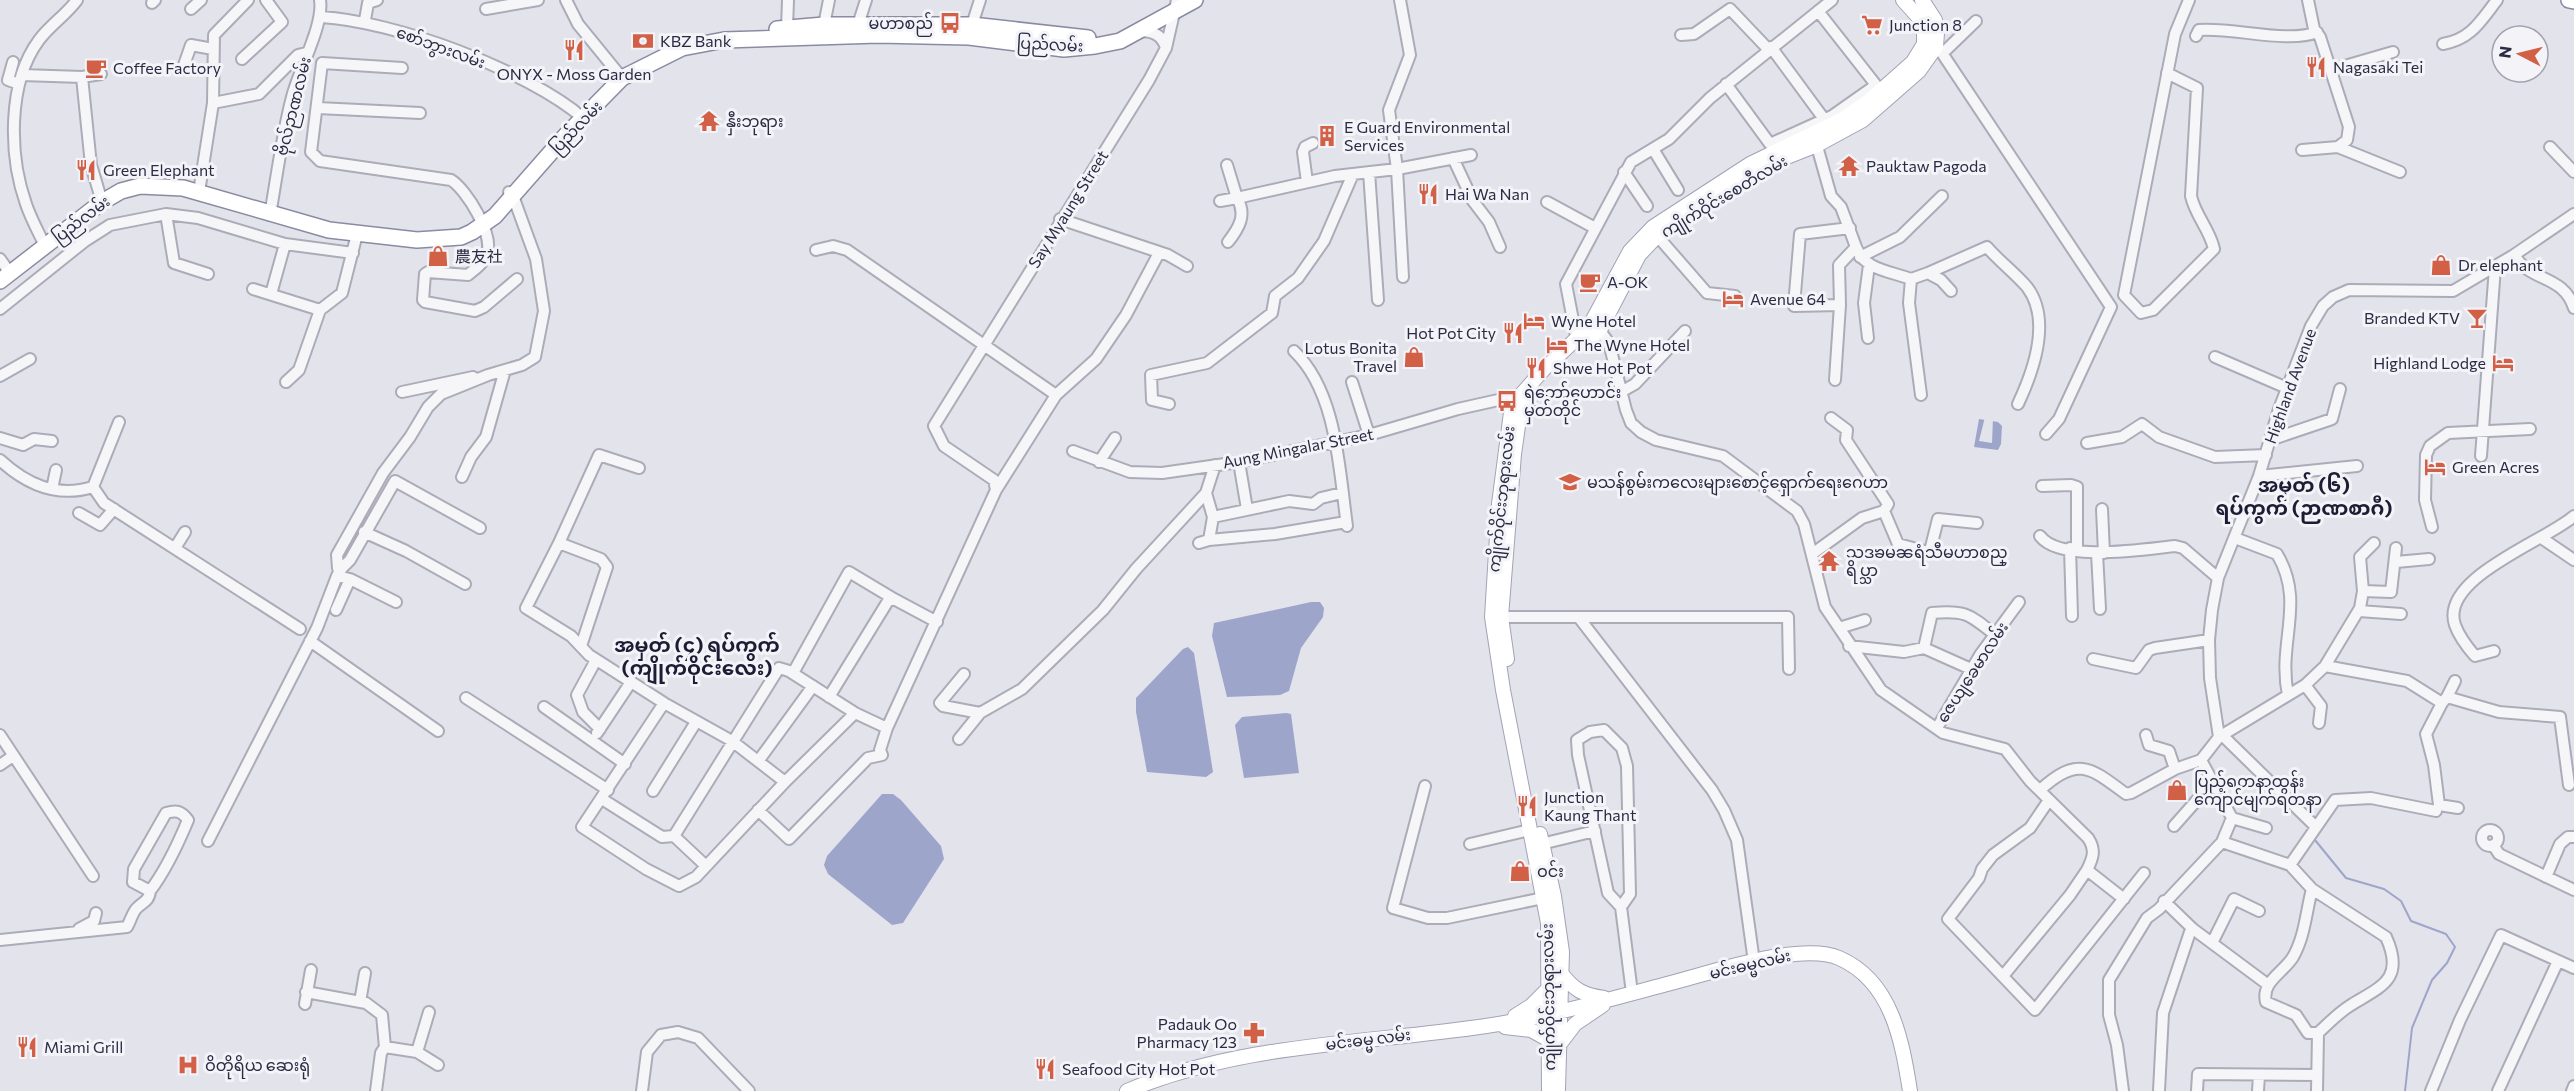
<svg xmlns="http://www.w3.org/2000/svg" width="2574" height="1091" viewBox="0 0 2574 1091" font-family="Commissioner,'Noto Sans SC','Noto Sans Myanmar',sans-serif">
	<rect width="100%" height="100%" fill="#e3e3eb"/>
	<path fill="#9ea5cb" d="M1979,419L1998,422L2002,426L2001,444L1998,450L1974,447Z
		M1311,602H1320L1324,608L1323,617L1301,648L1289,691L1280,695L1227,697L1212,636L1214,623Z
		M1188,647L1194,653L1213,772L1206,777L1147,772L1136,712V698L1183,649Z
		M1286,713L1291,714L1299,773L1244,778L1235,725L1242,717Z
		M882,794H893L901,800L941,846L944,859L903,923L892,925L828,874L824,865L827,856Z"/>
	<path fill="#e3e3eb" d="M1985,417L1993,418L1992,443L1979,441Z"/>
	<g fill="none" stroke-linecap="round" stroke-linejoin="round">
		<path stroke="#9ea5cb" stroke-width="2" d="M2315,840L2346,878L2384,889L2401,901L2411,921L2446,934L2455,947L2447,963L2432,980L2412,1028L2405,1091"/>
		<defs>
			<path id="minor" d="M566,0L578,24L622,78
				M1400,0L1410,55L1389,110L1397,169L1403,277
				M152,3L155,0
				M191,9L201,0
				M486,9L538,0
				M321,17C394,21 527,70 583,118
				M365,20L368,3L377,0
				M824,25L829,0
				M787,28L788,0
				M856,31L866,0
				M970,31L980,0
				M1139,31C1152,31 1162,34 1166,48
				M1681,35L1694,34L1730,9L1768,49
				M2196,36L2199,30C2233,27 2288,44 2317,32
				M2443,44C2471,39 2480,22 2497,0
				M1771,47L1824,119
				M1940,50L2111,307L2059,419L2046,434
				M1946,50L1976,21
				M242,59L282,22L266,0
				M13,62L8,80L19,84
				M183,68L191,45L213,49
				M402,68L322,63L311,152L320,161L451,180C467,190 494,235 487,254C484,263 475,269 468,275L428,272L425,274L423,300L425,302L475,311L484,307L517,279
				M2331,70L2393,52
				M2167,73L2197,88L2191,196C2195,215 2210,230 2214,249L2153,310L2141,313L2124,295L2175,34L2189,0
				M22,75L82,77L101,74
				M82,77L91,165L102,202
				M1726,84L1770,144L1832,116L1876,85L1818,11
				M213,103L259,94L298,55L306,53
				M318,108L420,113
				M1815,139L1831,196L1841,207L1856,247L1839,265L1840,305L1835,380
				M2338,147L2400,172
				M2550,147L2574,172
				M1653,149L1678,190
				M2302,150L2338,147L2347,140L2349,127L2320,37L2314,29L2308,0
				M1453,158L1473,201L1489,222L1500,247
				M1369,172L1378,300
				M1624,172L1647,206
				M1307,182L1303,152L1305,147L1313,143
				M199,192L213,103L214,35L248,0
				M1220,201L1237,198L1227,165
				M1547,202L1595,228
				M166,214L174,263L208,274
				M270,215C277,175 282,135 292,97C299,69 324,25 320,0
				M1060,219L1168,255L1187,266
				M1653,231L1707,293L1735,296
				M1228,242C1239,228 1247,215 1237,198L1335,176L1397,169L1471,155
				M45,246C39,233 31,219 26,204C9,156 7,83 39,40C50,25 66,15 77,0
				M1856,247C1864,270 1890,271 1911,279L1909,303L1921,395
				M816,250L833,246L847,250L1056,395
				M2514,255C2531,283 2563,274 2574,308
				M1860,257L1900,237L1942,196
				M0,259L10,273
				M1928,273L1987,247C1999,261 2015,273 2027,287C2052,320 2033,372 2018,404
				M1911,279L1928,273L1941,280L1951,291
				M253,289L320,310
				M271,294L285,244
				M1840,305L1794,306L1800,234L1850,228
				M0,309L85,241L110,225L166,214L198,218L285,244L353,253
				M1595,324L1609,343L1626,410L1631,423L1641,432L1656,440L1723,456L1797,511L1804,524L1825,607L1881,690L1943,733L2005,749L2030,781L2088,838C2096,850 2093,858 2087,870L2124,899
				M1868,338L1864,303L1869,265
				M1577,341L1566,284L1631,162L1669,139L1710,98L1832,0
				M1294,351C1337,392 1339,469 1347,526
				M2215,357L2287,388
				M0,376L30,359
				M286,382L299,370L320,310L342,293L357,234
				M1352,382L1369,435
				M402,392L473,377
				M1621,392L1635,384L1685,331
				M1169,404L1152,400L1151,375L1207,363L1272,313L1275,296L1298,278L1324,241L1353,174
				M0,438L23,445L34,439L52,441
				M2270,440L2332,419L2340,389
				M2087,443L2122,437L2142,424L2159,437L2215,457L2266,455
				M1073,451L1130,472L1162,473L1239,462L1369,435L1458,409L1525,394
				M2481,456L2495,267
				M0,460C27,485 57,498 93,487L119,422
				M1099,462L1115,438
				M1239,462L1247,509
				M2259,476L2357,466
				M462,477L471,457L486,437L505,370
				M2042,486L2071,485L2077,487V550
				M93,487L104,503L300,629
				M52,489L56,470
				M996,490L1056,395L1096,359L1126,315L1159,253
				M2102,509L2104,553
				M1884,511L1898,544L1928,552L1930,551L1938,519L1977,523
				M79,513L100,525L114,509
				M1213,517L1289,501L1313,504L1321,498L1342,493
				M2432,527L2425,500L2426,455L2430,446L2448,433L2530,429
				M364,532L406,551L465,584
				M2040,536C2060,563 2145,549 2175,546L2183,548L2218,578
				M2235,538L2277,554C2306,603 2277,642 2288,695
				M2543,539L2574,560
				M1209,540L1275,534L1346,522
				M559,543L599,455L639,468
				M1199,543L1209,540L1213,517L1206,493
				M175,548L185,532
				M2070,548L2072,616
				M2097,553L2100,609
				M1812,554L1862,518L1884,511L1888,504L1846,440L1847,430L1831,418
				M2396,562L2429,559
				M342,568L350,560L395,481L480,528
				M337,576L350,579L396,602
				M2363,591L2391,592L2396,548
				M336,610L350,579
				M2359,611L2401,614
				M1495,617H1788L1789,669
				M1580,619L1712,790L1724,810L1737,840L1754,962
				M1839,628L1865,620
				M310,641L438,731
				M581,646L607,567L601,559L559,543L526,608L571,636L589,655L664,703L732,741L785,782
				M1849,646L1904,652L1924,648L1971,669
				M1924,648L1932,613C1965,610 1969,614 1994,634
				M2494,651L2475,656C2468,648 2459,636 2455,625C2439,578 2546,541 2574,516
				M2093,659L2136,668L2149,650L2155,648L2209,640
				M596,660L577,695L583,712L600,729
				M2325,666L2407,681L2442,703L2447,697
				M793,673L849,572L894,599
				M964,674L940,703L943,706L980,713L1022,689L1103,610L1136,569L1206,493L1215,465
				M2455,681L2447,697L2499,712L2560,717L2569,785
				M2305,685L2321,706L2319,723
				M829,697L888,601L894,599L937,622
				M466,698L608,790
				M664,703L582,827L646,869L679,886L696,877L785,782L855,713
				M2442,703L2426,734L2434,765L2439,805L2458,808
				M544,707L625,764
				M1937,728L1980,655L2019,602
				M597,733L631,682
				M0,735L93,876
				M2146,735L2149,745L2169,751L2175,769
				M2222,735L2315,826
				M2219,737L2210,678L2209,640L2212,610L2218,578L2259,476L2279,409L2311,326L2323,306L2333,297L2349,290L2453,291L2514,255L2574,214
				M959,739L980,713
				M759,760L813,686
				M0,765L13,756
				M1425,786L1393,908L1428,918H1447L1548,897
				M2040,790C2078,755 2091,768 2126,794L2131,793L2175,769L2201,760L2219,737L2305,685L2325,666L2360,608L2363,591L2360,557L2374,543
				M653,791L696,722
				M602,799L662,837L674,836L779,668L789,671L855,713L887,728
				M2049,800L2030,828L1993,855L1982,869L1979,878L1948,919L2035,1010L2144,873
				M758,810L789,839L868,758L882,755L880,750L887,728L996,490L994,480L944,446L934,426L1149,80L1166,48L1177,0
				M2232,818L2266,828
				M2174,826L2212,783
				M2482 838a8 8 0 1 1 16 0a8 8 0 1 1-16 0Z
				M674,836L706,866
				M208,841L317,628L337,576L342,568H338L337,555L383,473L410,437L428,407L441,394L488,375L522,365L535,357L544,311L536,259L513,196L509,192
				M2222,842L2290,865L2312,889L2386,937C2405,979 2382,986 2351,1005C2338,1013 2329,1023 2318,1033L2317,1091
				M1470,844L1530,830
				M1537,845L1595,831
				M2493,845L2499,854L2574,890
				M2290,865L2335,800L2371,798L2436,811
				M2546,877L2560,844L2568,837H2574
				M2312,889C2306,912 2305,936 2293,957C2283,973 2261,982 2266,1002L2296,1015L2308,1033H2318
				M2164,901L2193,929
				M1621,907L1630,894L1627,766L1622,748L1604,730L1590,732L1577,740L1578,755L1608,893L1621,907L1632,993
				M79,929L94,921L96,913
				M0,940L127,927C130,922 132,914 136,909C142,902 149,902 150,891L133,882L134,869L166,813C177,810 181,811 188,820C178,844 166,870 150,891
				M2212,943L2234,899L2259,911
				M2003,976L2070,895L2087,870
				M306,992L366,1003L382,1015L385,1047
				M360,1002L365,973
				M305,1004L311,970
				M417,1052L429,1012
				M376,1091L381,1053L385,1047L417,1052L438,1065
				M642,1091L647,1052L661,1035L678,1032L698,1038L749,1091
				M2123,1091L2117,1045L2109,1015V980L2147,918L2159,909L2222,842L2232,818L2201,760
				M2159,1091L2163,1013L2190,932L2193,929L2267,984
				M2197,1091L2198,1074L2317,1075
				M2258,1091L2259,1075
				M2431,1091L2460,1020L2501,935L2574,968
				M2498,1091L2558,961
				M2572,1091L2574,1086"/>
			<path id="major" d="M1587,343L1601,328L1639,255L1658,235L1779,160L1817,145L1863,120L1919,71L1936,47L1937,33L1935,20L1922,0
				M1507,659L1501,617L1514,454L1519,419L1533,393
				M1540,834L1554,896L1562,952L1558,1089
				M1561,973C1574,990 1583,995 1604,998
				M1515,1016L1531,1006L1549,988
				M1505,1027L1531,1030L1549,1040
				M1559,1045L1575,1024L1603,1005
				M1127,1091C1241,1043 1365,1044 1486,1026C1547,1017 1607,1000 1667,984C1708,974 1800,941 1839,958C1892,981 1902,1041 1910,1091
				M1549,1091L1548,923L1503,690L1492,617L1499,504L1512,405L1543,370L1589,327L1630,251L1653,227L1750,164L1843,119L1869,101L1913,62L1924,44V32L1921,20L1903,0"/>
			<path id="highway" d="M2569,0L2574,1
				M777,29L824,25H972L1088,38
				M0,281L102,202L121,191L140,186L183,188L329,230L417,240L461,237L472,232L495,216L567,134L622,78L682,48L724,40L878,35L969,37L1064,49L1095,46L1120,41L1195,0"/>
		</defs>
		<use href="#minor" stroke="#acacb9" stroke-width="14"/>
		<use href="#major" stroke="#a2a3b7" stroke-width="16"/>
		<use href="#highway" stroke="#8a8ba2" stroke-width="18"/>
		<use href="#minor" stroke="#f6f6f9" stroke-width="10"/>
		<use href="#major" stroke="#fff" stroke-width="14"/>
		<use href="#highway" stroke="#fff" stroke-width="15"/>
	</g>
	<defs>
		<symbol id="bus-bare" viewBox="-9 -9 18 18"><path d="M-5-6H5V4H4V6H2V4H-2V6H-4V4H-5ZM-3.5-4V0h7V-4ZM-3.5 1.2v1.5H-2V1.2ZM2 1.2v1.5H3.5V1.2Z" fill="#d16047" stroke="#f3f3f8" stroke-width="2.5" paint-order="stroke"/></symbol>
		<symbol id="supermarket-bare" viewBox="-9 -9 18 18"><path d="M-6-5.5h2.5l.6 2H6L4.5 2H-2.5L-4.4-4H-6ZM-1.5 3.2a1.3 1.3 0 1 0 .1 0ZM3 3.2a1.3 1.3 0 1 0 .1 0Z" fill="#d16047" stroke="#f3f3f8" stroke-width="2.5" paint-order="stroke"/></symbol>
		<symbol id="bank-bare" viewBox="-9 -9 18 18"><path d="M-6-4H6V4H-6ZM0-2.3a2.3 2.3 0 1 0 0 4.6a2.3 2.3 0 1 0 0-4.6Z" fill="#d16047" stroke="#f3f3f8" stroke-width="2.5" paint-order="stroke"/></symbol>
		<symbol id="restaurant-bare" viewBox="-9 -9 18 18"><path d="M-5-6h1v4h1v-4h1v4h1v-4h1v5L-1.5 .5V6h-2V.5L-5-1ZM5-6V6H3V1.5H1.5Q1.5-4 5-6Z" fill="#d16047" stroke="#f3f3f8" stroke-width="2.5" paint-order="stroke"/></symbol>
		<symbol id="cafe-bare" viewBox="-9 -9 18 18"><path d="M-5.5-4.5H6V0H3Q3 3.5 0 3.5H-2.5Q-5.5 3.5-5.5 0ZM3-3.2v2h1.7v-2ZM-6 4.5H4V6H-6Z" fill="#d16047" stroke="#f3f3f8" stroke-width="2.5" paint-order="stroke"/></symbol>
		<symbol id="temple-bare" viewBox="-9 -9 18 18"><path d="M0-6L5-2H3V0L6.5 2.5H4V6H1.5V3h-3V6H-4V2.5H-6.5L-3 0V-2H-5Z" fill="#d16047" stroke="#f3f3f8" stroke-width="2.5" paint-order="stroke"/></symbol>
		<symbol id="building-bare" viewBox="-9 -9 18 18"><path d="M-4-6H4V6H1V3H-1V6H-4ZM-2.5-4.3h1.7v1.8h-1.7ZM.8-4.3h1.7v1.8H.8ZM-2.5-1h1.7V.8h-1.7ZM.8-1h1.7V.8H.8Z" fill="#d16047" stroke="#f3f3f8" stroke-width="2.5" paint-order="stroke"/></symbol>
		<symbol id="shop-bare" viewBox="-9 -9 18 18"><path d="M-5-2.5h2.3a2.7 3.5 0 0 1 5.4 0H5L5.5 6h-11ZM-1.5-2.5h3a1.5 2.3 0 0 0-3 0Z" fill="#d16047" stroke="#f3f3f8" stroke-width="2.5" paint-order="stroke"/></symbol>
		<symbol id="hotel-bare" viewBox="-9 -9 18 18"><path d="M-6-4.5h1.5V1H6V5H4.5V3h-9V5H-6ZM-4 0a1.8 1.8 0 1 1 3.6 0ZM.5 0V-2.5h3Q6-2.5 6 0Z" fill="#d16047" stroke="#f3f3f8" stroke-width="2.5" paint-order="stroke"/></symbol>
		<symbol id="bar-bare" viewBox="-9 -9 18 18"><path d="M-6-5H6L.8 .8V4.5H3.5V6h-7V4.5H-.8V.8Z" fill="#d16047" stroke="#f3f3f8" stroke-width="2.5" paint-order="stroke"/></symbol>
		<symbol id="school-bare" viewBox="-9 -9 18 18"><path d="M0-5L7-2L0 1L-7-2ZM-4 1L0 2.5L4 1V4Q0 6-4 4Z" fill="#d16047" stroke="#f3f3f8" stroke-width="2.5" paint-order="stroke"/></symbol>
		<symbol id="pharmacy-bare" viewBox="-9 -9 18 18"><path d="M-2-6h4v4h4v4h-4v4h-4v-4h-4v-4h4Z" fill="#d16047" stroke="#f3f3f8" stroke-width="2.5" paint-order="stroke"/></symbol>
		<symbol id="hospital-bare" viewBox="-9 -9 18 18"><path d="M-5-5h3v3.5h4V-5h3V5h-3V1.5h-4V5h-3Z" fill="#d16047" stroke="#f3f3f8" stroke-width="2.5" paint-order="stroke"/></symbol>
	</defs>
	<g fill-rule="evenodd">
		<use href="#bus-bare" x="935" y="8" width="30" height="30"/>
		<use href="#supermarket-bare" x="1857" y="10" width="30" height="30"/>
		<use href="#bank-bare" x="628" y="26" width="30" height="30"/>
		<use href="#restaurant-bare" x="559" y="35" width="30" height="30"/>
		<use href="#restaurant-bare" x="2301" y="52" width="30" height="30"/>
		<use href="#cafe-bare" x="81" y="53" width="30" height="30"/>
		<use href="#temple-bare" x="694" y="106" width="30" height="30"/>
		<use href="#building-bare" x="1312" y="121" width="30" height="30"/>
		<use href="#temple-bare" x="1834" y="151" width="30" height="30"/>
		<use href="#restaurant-bare" x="71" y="155" width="30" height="30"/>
		<use href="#restaurant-bare" x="1413" y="179" width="30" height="30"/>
		<use href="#shop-bare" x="423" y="241" width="30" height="30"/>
		<use href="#shop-bare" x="2426" y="250" width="30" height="30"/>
		<use href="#cafe-bare" x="1575" y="267" width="30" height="30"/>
		<use href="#hotel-bare" x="1718" y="284" width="30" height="30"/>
		<use href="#bar-bare" x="2462" y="303" width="30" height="30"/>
		<use href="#hotel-bare" x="1519" y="306" width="30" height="30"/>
		<use href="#restaurant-bare" x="1498" y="318" width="30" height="30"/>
		<use href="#hotel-bare" x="1542" y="330" width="30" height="30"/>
		<use href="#shop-bare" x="1399" y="342" width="30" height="30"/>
		<use href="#hotel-bare" x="2488" y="348" width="30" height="30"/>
		<use href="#restaurant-bare" x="1521" y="353" width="30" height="30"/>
		<use href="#bus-bare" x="1492" y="386" width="30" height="30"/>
		<use href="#hotel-bare" x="2420" y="452" width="30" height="30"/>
		<use href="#school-bare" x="1555" y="467" width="30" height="30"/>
		<use href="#temple-bare" x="1814" y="546" width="30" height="30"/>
		<use href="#shop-bare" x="2162" y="775" width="30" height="30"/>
		<use href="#restaurant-bare" x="1512" y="791" width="30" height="30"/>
		<use href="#shop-bare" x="1505" y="856" width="30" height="30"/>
		<use href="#pharmacy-bare" x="1239" y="1018" width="30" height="30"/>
		<use href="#restaurant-bare" x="12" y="1032" width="30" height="30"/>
		<use href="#hospital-bare" x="173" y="1050" width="30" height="30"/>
		<use href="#restaurant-bare" x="1030" y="1054" width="30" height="30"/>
	</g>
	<g text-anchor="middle" stroke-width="6" stroke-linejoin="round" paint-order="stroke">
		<g font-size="16" fill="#2a2b44" stroke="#f3f3f8" text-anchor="start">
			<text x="933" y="29" text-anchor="end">မဟာစည်</text>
			<text x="1889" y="31">Junction 8</text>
			<text x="660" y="47">KBZ Bank</text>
			<text x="2333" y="73">Nagasaki Tei</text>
			<text x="113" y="74">Coffee Factory</text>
			<text x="574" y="80" text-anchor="middle">ONYX - Moss Garden</text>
			<text x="726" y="127">နှီးဘုရား</text>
			<text x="1344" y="133">E Guard Environmental<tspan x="1344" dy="18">Services</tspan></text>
			<text x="1866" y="172">Pauktaw Pagoda</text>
			<text x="103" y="176">Green Elephant</text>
			<text x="1445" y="200">Hai Wa Nan</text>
			<text x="455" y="262">農友社</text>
			<text x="2458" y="271">Dr elephant</text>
			<text x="1607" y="288">A-OK</text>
			<text x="1750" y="305">Avenue 64</text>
			<text x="2460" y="324" text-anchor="end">Branded KTV</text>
			<text x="1551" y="327">Wyne Hotel</text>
			<text x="1496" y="339" text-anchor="end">Hot Pot City</text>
			<text x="1574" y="351">The Wyne Hotel</text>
			<text x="1397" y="354" text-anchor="end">Lotus Bonita<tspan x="1397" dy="18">Travel</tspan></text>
			<text x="2486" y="369" text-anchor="end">Highland Lodge</text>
			<text x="1553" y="374">Shwe Hot Pot</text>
			<text x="1524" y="398">ရဲဘော်ဟောင်း<tspan x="1524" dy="18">မှတ်တိုင်</tspan></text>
			<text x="2452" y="473">Green Acres</text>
			<text x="1587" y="488">မသန်စွမ်းကလေးများစောင့်ရှောက်ရေးဂေဟာ</text>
			<text x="1846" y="558">သဒၶမၼရံသီမဟာစည္<tspan x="1846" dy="18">ရိပ္သာ</tspan></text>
			<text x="2194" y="787">ပြည့်ရတနာထွန်း<tspan x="2194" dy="18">ကျောင်မျက်ရတနာ</tspan></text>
			<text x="1544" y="803">Junction<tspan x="1544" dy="18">Kaung Thant</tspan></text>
			<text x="1537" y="877">ဝင်း</text>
			<text x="1237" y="1030" text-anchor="end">Padauk Oo<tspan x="1237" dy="18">Pharmacy 123</tspan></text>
			<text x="44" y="1053">Miami Grill</text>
			<text x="205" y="1071">ဝိတိုရိယ ဆေးရုံ</text>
			<text x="1062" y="1075">Seafood City Hot Pot</text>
		</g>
		<g font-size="16" fill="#2a2b44" stroke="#f3f3f8">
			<text transform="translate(1050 44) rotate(3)" y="6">ပြည်လမ်း</text>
			<text transform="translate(441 47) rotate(20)" y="6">စော်ဘွားလမ်း</text>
			<text transform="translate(293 106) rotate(-76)" y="6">ဗိုလ်ဉာဏလမ်း</text>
			<text transform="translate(576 127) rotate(-46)" y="6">ပြည်လမ်း</text>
			<text transform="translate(1724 196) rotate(-31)" y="6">ကျိုက်ဝိုင်းစေတီလမ်း</text>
			<text transform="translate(1068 209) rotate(-58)" y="6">Say Myaung Street</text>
			<text transform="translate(81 219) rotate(-37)" y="6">ပြည်လမ်း</text>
			<text transform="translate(2290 386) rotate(-70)" y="6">Highland Avenue</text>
			<text transform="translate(1298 448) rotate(-11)" y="6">Aung Mingalar Street</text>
			<text transform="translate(1501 499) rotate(-84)" y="6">ကျိုက်ဝိုင်းဘုရားလမ်း</text>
			<text transform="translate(1972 672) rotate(-57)" y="6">ဇေယျခေမာလမ်း</text>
			<text transform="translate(1750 964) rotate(-13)" y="6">မင်းဓမ္မလမ်း</text>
			<text transform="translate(1548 997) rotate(-91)" y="6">ကျိုက်ဝိုင်းဘုရားလမ်း</text>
			<text transform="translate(1368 1039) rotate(-7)" y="6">မင်းဓမ္မ လမ်း</text>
		</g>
		<g font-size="20" font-weight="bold" fill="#1c1c35" stroke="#f3f3f8">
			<text x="2304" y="492">အမှတ် (၆)<tspan x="2304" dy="23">ရပ်ကွက် (ဉာဏစာဂီ)</tspan></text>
			<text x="697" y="652">အမှတ် (၄) ရပ်ကွက်<tspan x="697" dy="23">(ကျိုက်ဝိုင်းလေး)</tspan></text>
		</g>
	</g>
	<g transform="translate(2520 54) rotate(277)"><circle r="28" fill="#f3f3f8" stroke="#a3a3b0" stroke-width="1.5"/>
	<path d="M0-4.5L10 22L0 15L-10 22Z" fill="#d16047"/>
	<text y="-9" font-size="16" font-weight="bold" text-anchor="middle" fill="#2a2b44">N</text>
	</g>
</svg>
